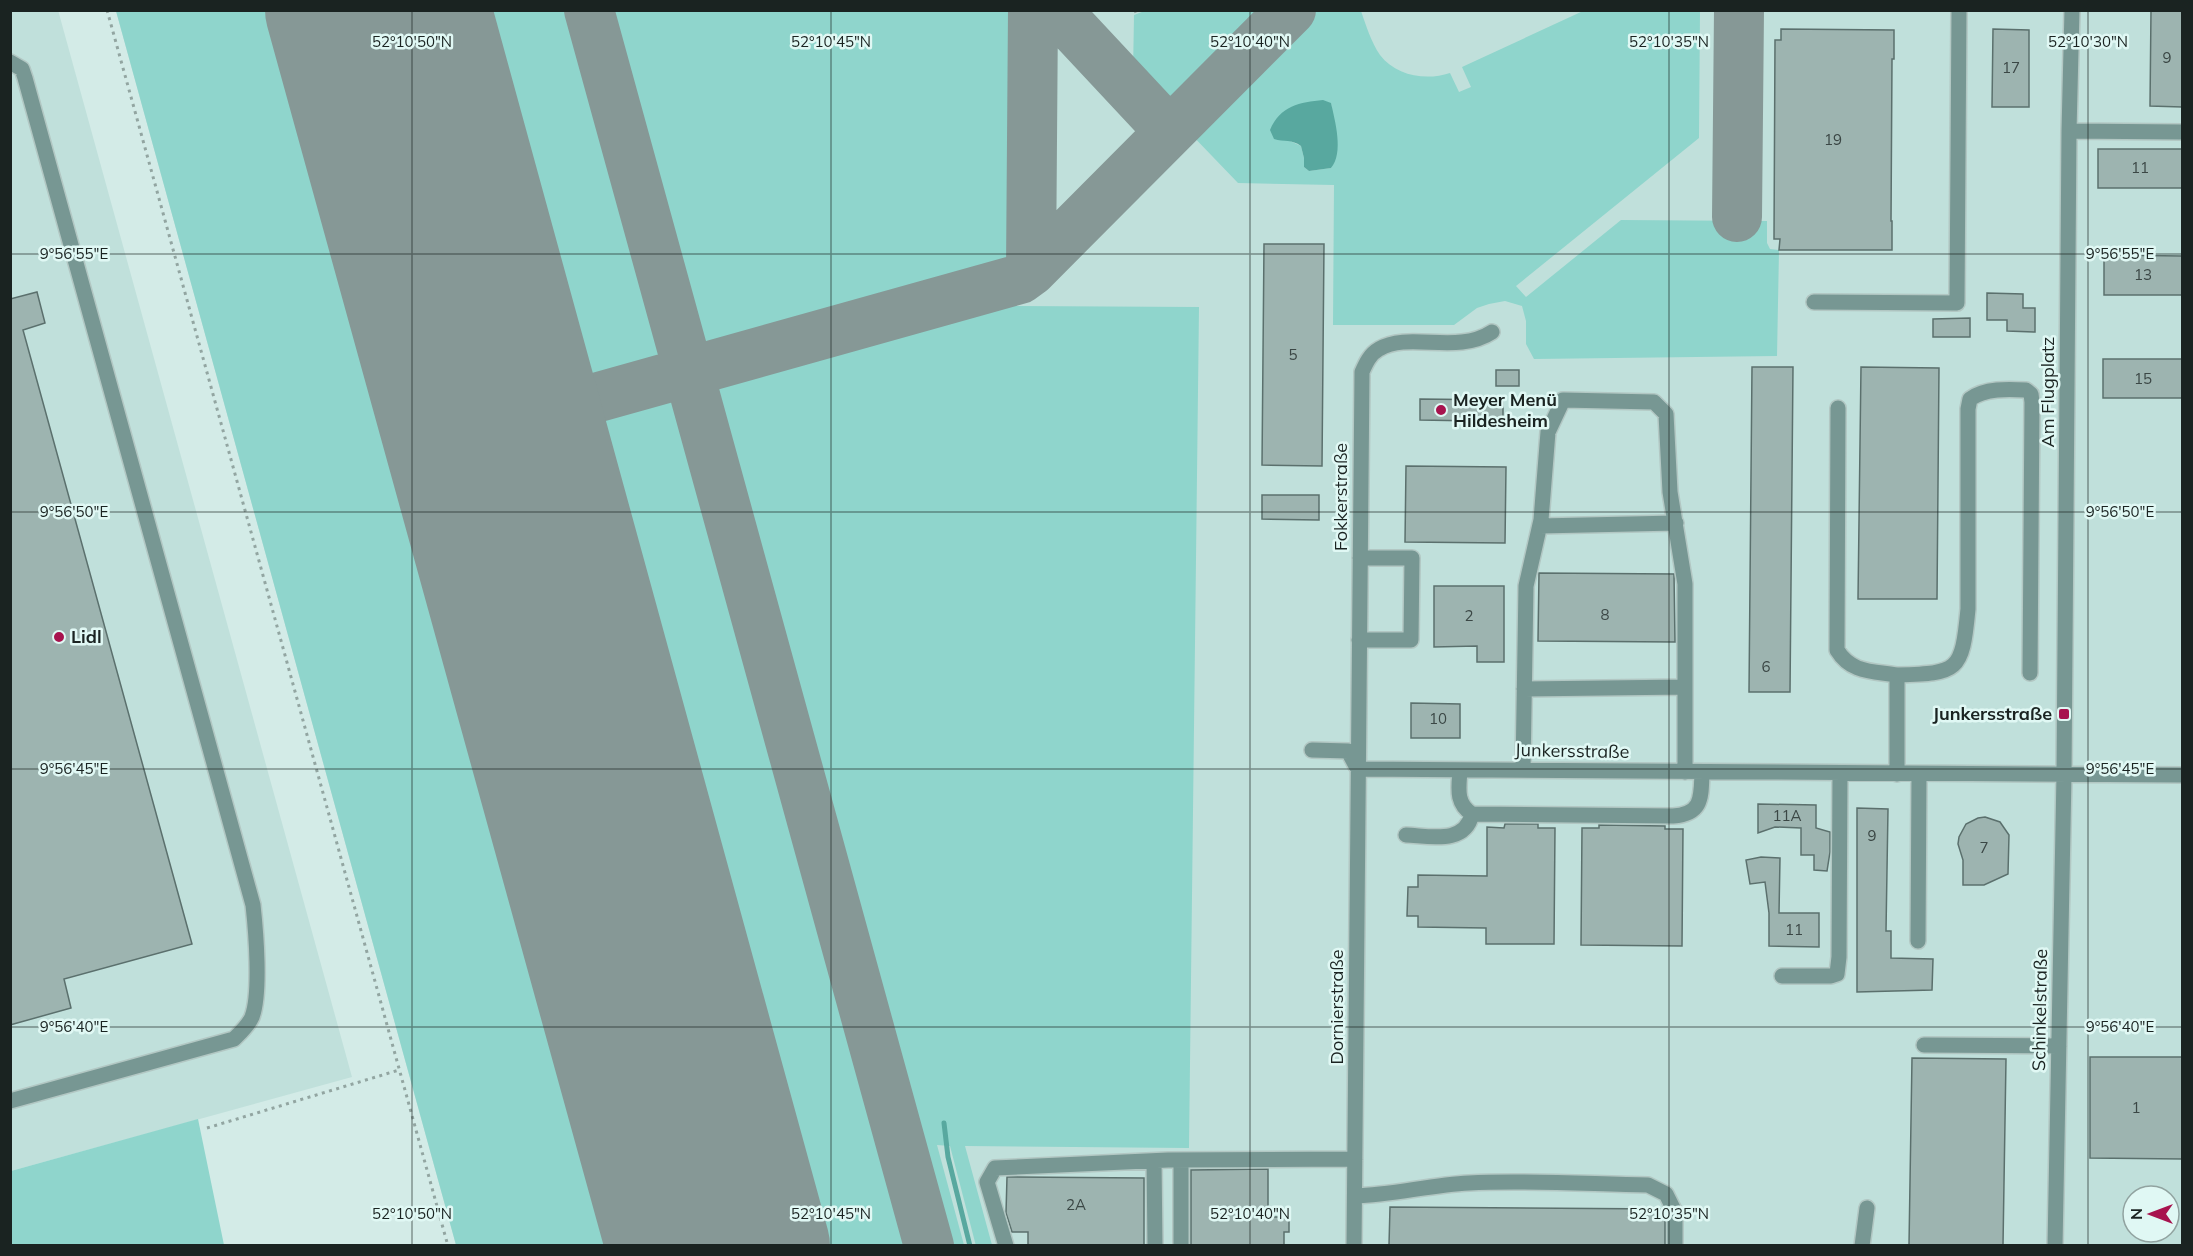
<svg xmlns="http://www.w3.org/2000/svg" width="2193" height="1256" viewBox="0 0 2193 1256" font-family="Mulish,sans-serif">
	<rect width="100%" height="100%" fill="#d3ebe7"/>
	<path fill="#c0e0db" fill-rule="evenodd" d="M58,10L352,1077L11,1171L10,11Z
		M116,11H2182V1245H456ZM2133,1196H2169V1232H2133Z"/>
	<path fill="#8fd5cc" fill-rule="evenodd" d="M1147,10H1274V11L1177,107L1167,108L1133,73L1134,15Z
		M116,11H396L736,1245H456Z
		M462,11H575L670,356L565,385Z
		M603,11H1010L1007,262L706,346L694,339Z
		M1308,11H1361C1366,25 1371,42 1380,55C1396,76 1426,81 1450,73L1459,92L1471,87L1462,67L1583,11H1700L1699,138L1516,286L1526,297L1621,220L1767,221V243L1770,249L1779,250L1777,356L1534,359L1526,344V321L1522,306L1505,301L1489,304L1477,308L1454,325H1333L1334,185L1238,183L1187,130ZM1331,103L1337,152L1331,168L1309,171L1304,167V158L1301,146L1288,140Z
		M1006,306L1199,307L1189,1148L965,1146L992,1245L976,1246L950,1146L937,1145L964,1245H943L710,400L718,386Z
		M681,396L915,1245H802L576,425Z
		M198,1119L224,1245H11V1171Z"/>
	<path fill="#58a89f" d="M1323,100L1331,103C1335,121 1344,153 1331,168L1309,171L1304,167V158L1301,146C1292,139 1284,142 1274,139L1270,130C1280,106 1300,102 1323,100Z"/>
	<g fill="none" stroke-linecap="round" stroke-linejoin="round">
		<path stroke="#58a89f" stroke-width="5" d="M944,1123L948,1157L970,1246"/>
		<path stroke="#869896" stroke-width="50" d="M589,10L929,1246
			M1056,10L1169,131
			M1737,217L1739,10
			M1031,271L1033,10
			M445,440L1020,279L1031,271L1291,10"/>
		<path stroke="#869896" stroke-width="122" d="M326,10L667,1246
			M430,10L769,1246"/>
	</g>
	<path fill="#9db4b0" stroke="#5b706d" stroke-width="1.5" d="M2151,10H2182V107L2150,106Z
		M1781,29L1894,30V59H1892L1891,221H1892V250H1779L1780,239H1774L1775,40H1781Z
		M1993,29L2029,30V107H1992Z
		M2098,149H2182V188H2098Z
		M1264,244H1324L1322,466L1262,465Z
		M2104,255L2182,256V295H2104Z
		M37,292L45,323L23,330L192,944L64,979L71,1008L10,1025V299Z
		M1987,293L2023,294V308H2035V332L2007,331V320H1987Z
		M1970,318V337H1933V319Z
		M2103,359H2182V398H2103Z
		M1752,367H1793L1790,692H1749Z
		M1861,367L1939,368L1937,599H1858Z
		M1496,370H1519V386H1496Z
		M1420,399L1503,400V428H1474L1475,421L1420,420Z
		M1406,466L1506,467L1505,543L1405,542Z
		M1262,495H1319V520L1262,519Z
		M1539,573L1674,574L1675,642L1538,641Z
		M1434,586H1504V662H1477V646L1434,647Z
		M1411,703L1460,704V738H1411Z
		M1758,804L1816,805V828L1830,832V852L1827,871L1814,870V855H1801V828L1775,827L1758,833Z
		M1857,808L1888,809L1886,931H1891V958L1933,959L1932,990L1857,992Z
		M1985,817L2000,822L2009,835L2008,874L1984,885H1963V860L1958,844L1959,837L1966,824L1978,818Z
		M1505,824H1538V828H1555L1554,944H1486V928L1418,927V916H1407L1408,887H1418V875L1487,876V827L1504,828Z
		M1599,825L1665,826V829H1683L1682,946L1581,945L1582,828H1599Z
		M1761,857L1780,858L1779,913H1819V947L1769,946V913L1765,882L1750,884L1746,860Z
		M2090,1057H2182V1159L2090,1158Z
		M1912,1058L2006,1059L2003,1245H1909Z
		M1268,1169V1217H1289V1232H1284V1245H1191V1170Z
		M1007,1177L1144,1178V1245H1028V1232H1012L1006,1213Z
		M1390,1207L1663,1209L1665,1214V1245H1389Z"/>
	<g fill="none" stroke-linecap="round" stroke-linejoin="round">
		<defs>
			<path id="minor" d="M10,62L22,69L25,78L253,905C256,932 261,993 252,1017C248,1026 240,1033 234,1039L10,1101
				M2069,131L2182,132
				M1814,302L1957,303L1959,10
				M1838,408L1837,650C1851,673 1872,671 1897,675V774
				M1540,526L1676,523
				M1359,640H1411L1412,558H1360
				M1897,675C1958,673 1962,673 1968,609V409L1970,399C1985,388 2008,389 2026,390L2031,394L2032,402L2030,673
				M1524,689L1685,687
				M1312,750L1348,751L1356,766
				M1358,769L2182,775
				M1460,770C1459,787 1455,803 1472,814L1673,816C1703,814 1701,797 1702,772
				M1523,770L1526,586L1541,520L1548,432L1563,400L1654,402L1666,414L1670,492L1685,584V772
				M1406,835C1430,836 1465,845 1472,814
				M1918,941L1919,774
				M1782,976H1831L1837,974L1839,957L1840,773
				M1924,1045L2059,1046
				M1154,1161L1155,1246
				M1355,1196C1393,1195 1430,1185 1469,1183C1527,1180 1589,1184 1648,1185L1666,1194L1675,1212V1246
				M1006,1246L987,1182L995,1168L1168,1160L1355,1159
				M1181,1246V1160
				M1354,1246L1362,372C1366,363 1370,354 1379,349C1409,331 1457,355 1492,332
				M1862,1246L1867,1208
				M2055,1246L2064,775L2069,131L2072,10"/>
		</defs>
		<use href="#minor" stroke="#b2c7c3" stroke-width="18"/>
		<path stroke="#92a5a1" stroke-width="3" stroke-dasharray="3 4.5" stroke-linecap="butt" d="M107,10L448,1246
			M1134,12L1138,10
			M207,1128L399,1070"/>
		<use href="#minor" stroke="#779793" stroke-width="15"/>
	</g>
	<path fill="none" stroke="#1a2321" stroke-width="1.5" stroke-opacity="0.45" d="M412,10V1246M831,10V1246M1250,10V1246M1669,10V1246M2088,10V1246M10,254H2182M10,512H2182M10,769H2182M10,1027H2182"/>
	<g fill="#a7134e" stroke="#e0f8f4" stroke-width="2">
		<circle cx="1441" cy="410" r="6"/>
		<circle cx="59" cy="637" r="6"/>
		<rect x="2058" y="708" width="12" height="12" rx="3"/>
	</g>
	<g text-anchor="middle" stroke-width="5" stroke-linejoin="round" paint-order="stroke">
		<g font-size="15" fill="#3b4745">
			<text x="2167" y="63">9</text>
			<text x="2011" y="73">17</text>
			<text x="1833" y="145">19</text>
			<text x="2140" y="173">11</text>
			<text x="2143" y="280">13</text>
			<text x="1293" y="360">5</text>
			<text x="2143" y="384">15</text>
			<text x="1605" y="620">8</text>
			<text x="1469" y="621">2</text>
			<text x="1766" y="672">6</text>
			<text x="1438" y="724">10</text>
			<text x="1787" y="821">11A</text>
			<text x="1872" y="841">9</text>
			<text x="1984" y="853">7</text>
			<text x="1794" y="935">11</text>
			<text x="2136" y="1113">1</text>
			<text x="1076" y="1210">2A</text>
		</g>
		<g font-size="18" fill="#1a2321" stroke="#e0f8f4">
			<text transform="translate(2048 392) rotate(-90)" y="6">Am Flugplatz</text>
			<text transform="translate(1341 497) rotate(-90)" y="6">Fokkerstraße</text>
			<text transform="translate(1572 751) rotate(1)" y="6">Junkersstraße</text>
			<text transform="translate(1337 1007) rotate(-90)" y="6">Dornierstraße</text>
			<text transform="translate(2040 1010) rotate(-89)" y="6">Schinkelstraße</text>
		</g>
		<g font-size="18" font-weight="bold" fill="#1a2321" stroke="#e0f8f4" text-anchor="start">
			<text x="1453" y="406">Meyer Menü<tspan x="1453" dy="21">Hildesheim</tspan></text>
			<text x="71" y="643">Lidl</text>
			<text x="2052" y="720" text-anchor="end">Junkersstraße</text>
		</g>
	</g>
	<g font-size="15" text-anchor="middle" fill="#1a2321" stroke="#e0f8f4" stroke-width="5" stroke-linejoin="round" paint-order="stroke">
		<text x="412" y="47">52°10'50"N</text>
		<text x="831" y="47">52°10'45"N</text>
		<text x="1250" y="47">52°10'40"N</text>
		<text x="1669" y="47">52°10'35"N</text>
		<text x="2088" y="47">52°10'30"N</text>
		<text x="2120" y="259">9°56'55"E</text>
		<text x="74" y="259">9°56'55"E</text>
		<text x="2120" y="517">9°56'50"E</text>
		<text x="74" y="517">9°56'50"E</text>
		<text x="2120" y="774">9°56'45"E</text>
		<text x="74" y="774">9°56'45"E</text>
		<text x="2120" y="1032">9°56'40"E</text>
		<text x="74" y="1032">9°56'40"E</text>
		<text x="412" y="1219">52°10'50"N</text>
		<text x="831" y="1219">52°10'45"N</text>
		<text x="1250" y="1219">52°10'40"N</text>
		<text x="1669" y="1219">52°10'35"N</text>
	</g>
	<rect width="2193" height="1256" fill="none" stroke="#1a2321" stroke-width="24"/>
	<g transform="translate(2151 1214) rotate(270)"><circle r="28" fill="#e0f8f4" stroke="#91a3a0" stroke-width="1.5"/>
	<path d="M0-4.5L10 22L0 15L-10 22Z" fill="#a7134e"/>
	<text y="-9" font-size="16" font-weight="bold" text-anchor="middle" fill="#1a2321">N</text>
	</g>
</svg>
